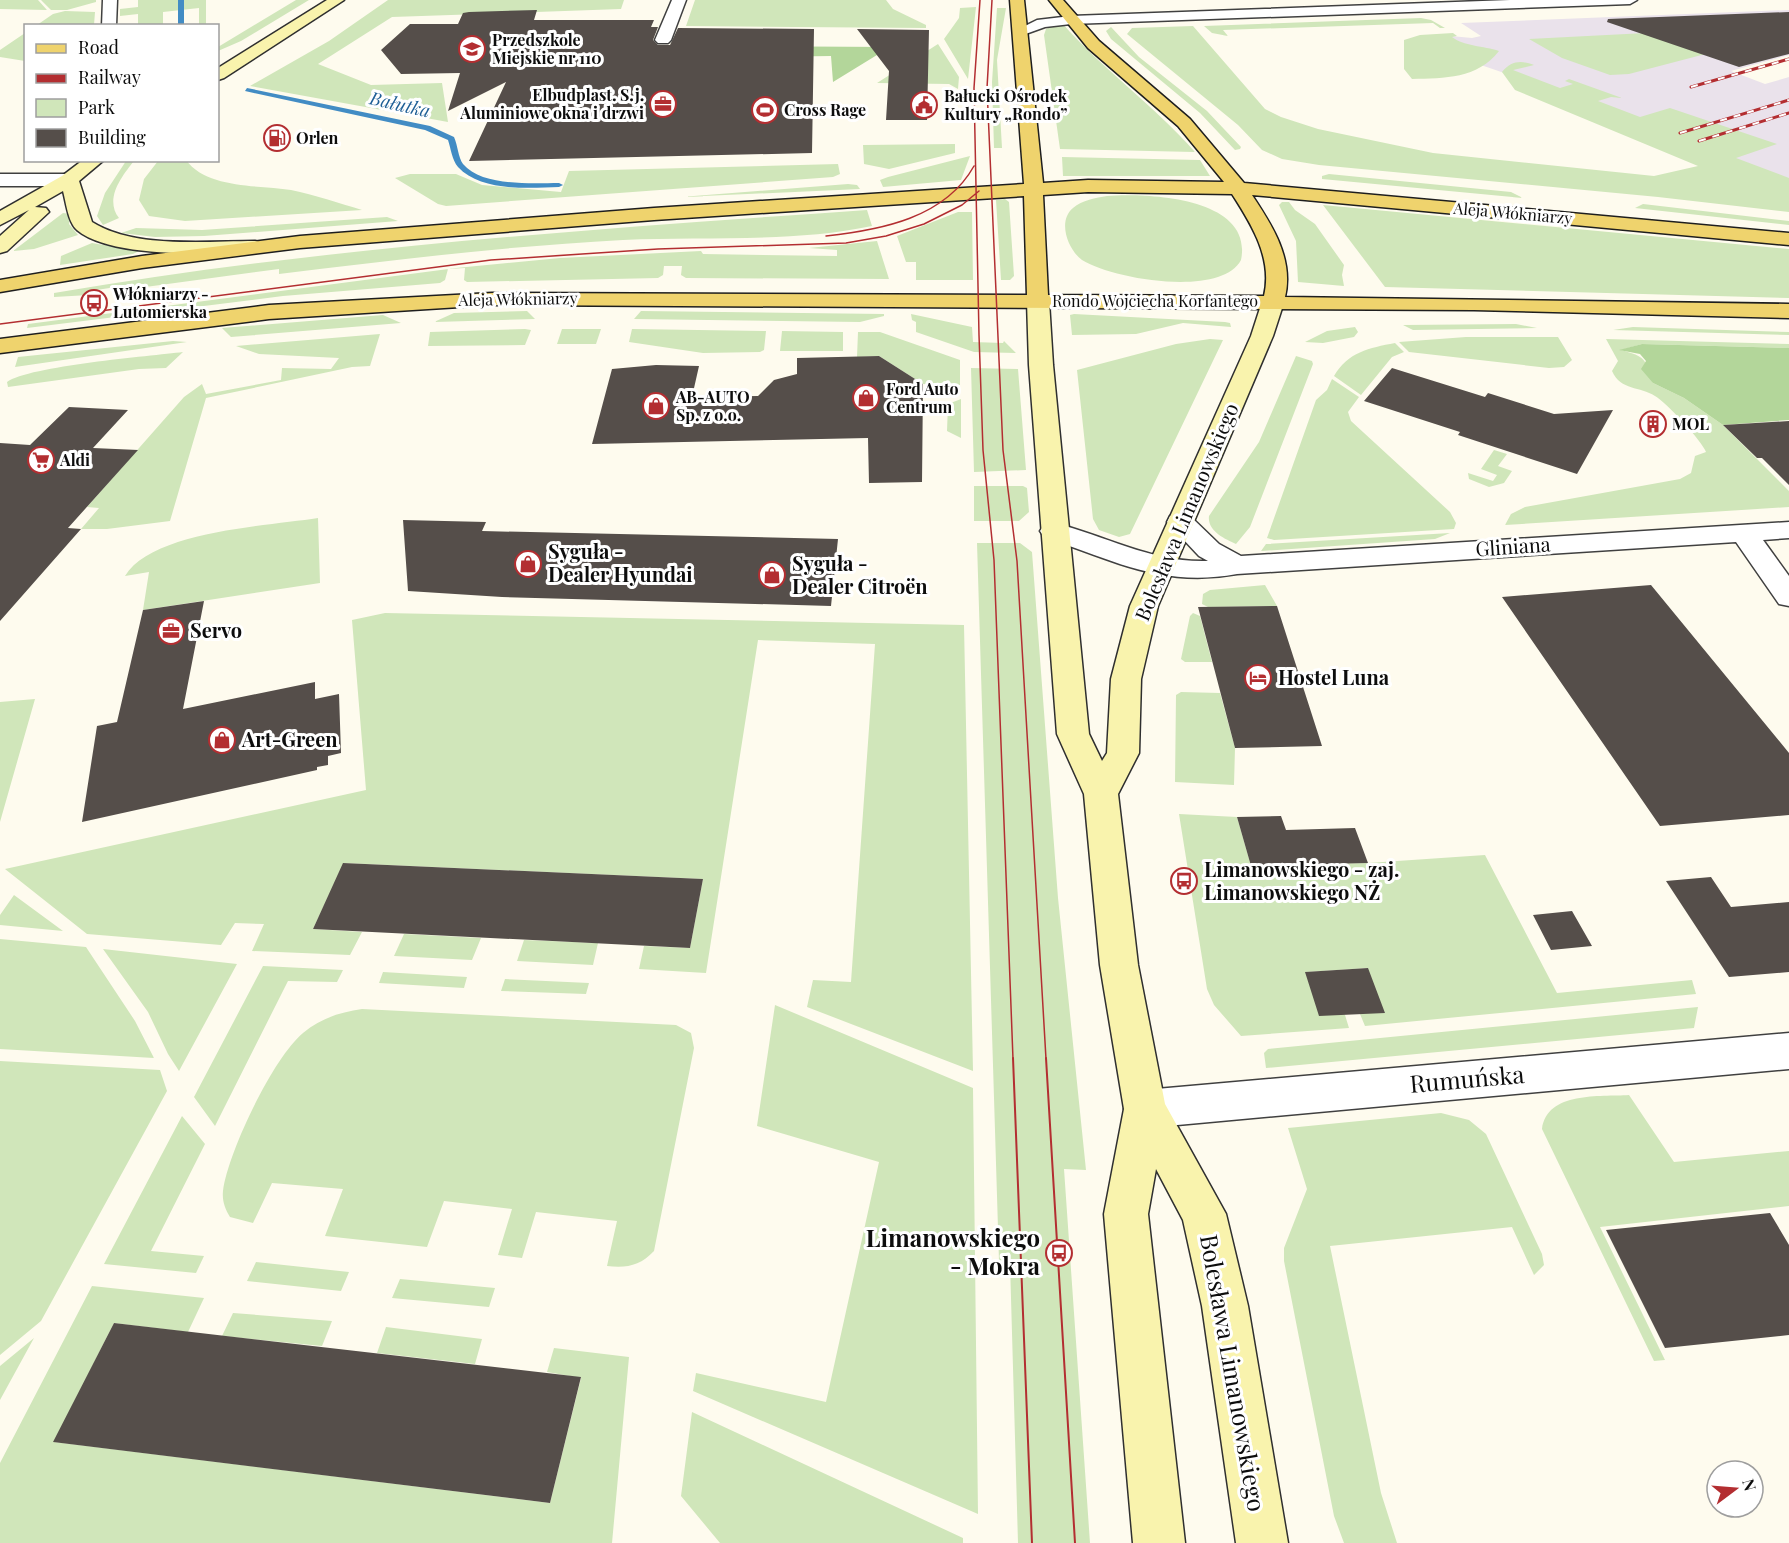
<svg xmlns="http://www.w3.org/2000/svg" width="1789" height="1543" viewBox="0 0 1789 1543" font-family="'Playfair Display',serif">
	<rect width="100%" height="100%" fill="#fefbee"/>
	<path fill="#eae2eb" d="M1789,10V55L1731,71L1765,84L1789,77V185L1571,96L1414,42L1451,36L1472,38L1481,36L1461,23Z"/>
	<path fill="#d0e6ba" d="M0,0H38L47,10L0,9Z
		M41,0H96V2L67,10H51Z
		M138,0H206V25H199V8L163,12V25H124L138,24V14L120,16V9L138,7Z
		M296,0H309L241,41L218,51V47Z
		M388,0H624L621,9L392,17L318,64L371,85L442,83L448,122L250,86L329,41Z
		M695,0H886L893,9L926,25V28L686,26Z
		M976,7L968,79L944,39L959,18L960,8Z
		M997,8H1006L997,60L1002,148H994L992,82Z
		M65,11L95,12L94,25H37L53,14Z
		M1421,18L1431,20L1445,28H1440L1433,23L1223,30L1228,36L1212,33L1204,26Z
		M1062,23C1103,70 1154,105 1195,152L1060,149L1044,35L1046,29Z
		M1193,26L1265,109L1281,117L1318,129L1433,153L1654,176L1698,166L1515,90L1502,72C1511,61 1521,60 1534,65L1513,70L1560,88L1573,84L1565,81L1569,79L1622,98L1611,97L1598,101L1640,117L1670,108L1777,144L1736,158L1789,178V212L1658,197L1319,165L1282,159L1262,150L1238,125L1127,34L1132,28Z
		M1111,27L1139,57L1207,111L1241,147L1240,149L1235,150L1200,113L1111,39L1106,31Z
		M1704,30L1736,46L1629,74L1610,75L1562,58L1529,39Z
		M25,33V61L0,57V50Z
		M1453,33L1457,36L1452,37C1463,46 1484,46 1499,51C1477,79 1445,78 1412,79L1404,69V40L1420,35Z
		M938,44L959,77L958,89L949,84L877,83Z
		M955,144V153L889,169L864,164L863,145Z
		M970,156L961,180L883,187L880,180L888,177Z
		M1062,157L1200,160L1210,176H1063Z
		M186,160C207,189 259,185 291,190C315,195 339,203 362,210L185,221L149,216L139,200L144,179L158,161Z
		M126,161H134C122,176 104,199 119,218L103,225L97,216L105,193Z
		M838,164L840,174L833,177L446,206L438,204L395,178L410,174H456L482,185L561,192L569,171Z
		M1329,174L1511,192L1523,198L1322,179V176Z
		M848,184L857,185L860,189L681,197Z
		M1107,196C1147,193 1254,197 1241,260C1221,298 1112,279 1082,260C1068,250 1057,221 1073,208C1082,200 1096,198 1107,196Z
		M1005,199L1009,202L1014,276L1010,280H1001L996,200Z
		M1282,202H1289L1295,210L1315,224L1344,265L1342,275L1344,286L1298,282L1296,241L1279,205Z
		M1643,204L1789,221V225L1635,208Z
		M1323,205L1789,249V298L1385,287Z
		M867,210L872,226C792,243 705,236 623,240C508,246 393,260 279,274V269L116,291V287L90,291L89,295L54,297V293C323,247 595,229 867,210Z
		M958,212H972L973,280H916V262H906L897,236Z
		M63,213L70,214L69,224L78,235L34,249L13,251Z
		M387,217L398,221L204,236L155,237L121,233L136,228L202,230Z
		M877,241L889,279L686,278L681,275L682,266H664L663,275L658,278L467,282L464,280L465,268L448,269L445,280L440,283L283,296L27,328L28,324L456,268L560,258L701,251L703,254L837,256V250L809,248Z
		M92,243L139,251L133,254L60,265L61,256Z
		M527,311L535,319L434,322L454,313Z
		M641,311L884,314V316L860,322L634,319Z
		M911,314L972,327L973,342L1003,343L1004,341L1016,353L974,352L916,332V322L912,320Z
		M1074,314L1225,322L1230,323L1231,327L1183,323L1136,334L1072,335L1070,315Z
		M383,315L401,323L231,337L222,328Z
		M1516,324L1537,328L1413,330L1403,325Z
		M1355,327L1358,332L1354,337L1323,343L1305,342L1327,331Z
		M1633,327L1789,332V335L1613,330Z
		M525,329L531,330L525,345L428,346L430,332Z
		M562,329H601L596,344H557Z
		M632,329L766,331L764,350L760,352L703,353L629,342Z
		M782,331L843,332V351H780Z
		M858,332H880L960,360V385L923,384L879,356L857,357Z
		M380,334L370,366L352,367L206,398L170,521L107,529H81L99,508L87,507L184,397L202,384L206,394L281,380L282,368L331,369L339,358L259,354L236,346Z
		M1466,337H1558L1572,360L1564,367L1549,368L1409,352L1399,342Z
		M1210,339L1223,340L1130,534L1119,537L1099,530L1093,519L1077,370L1176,344Z
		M1606,339L1789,344V348L1642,344L1621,350C1646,357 1645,358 1653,383L1684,398L1723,425L1789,491V507L1505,525L1511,514L1525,507L1680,479L1691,473L1695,456L1706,452C1702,441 1666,402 1655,396C1640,386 1621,391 1612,371L1618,361Z
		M173,341L187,342L15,367L18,357Z
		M1395,343L1404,352L1392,357L1361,395L1334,376C1348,352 1369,348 1395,343Z
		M183,352L166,368L139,369L8,387L7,382C29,366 150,356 183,352Z
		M1296,356L1312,361L1313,364L1250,527L1236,544C1225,539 1207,531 1209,516L1259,442Z
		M971,368L1018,369L1026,470L974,472Z
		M1332,379L1359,397L1348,412L1351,421L1450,512L1456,523L1454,529L1274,540L1267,538L1316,400L1327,390Z
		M961,399V438L947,431L948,404Z
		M1494,450L1507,454L1498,466L1512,471L1504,483L1489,487L1469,479L1468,473L1493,481L1497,475L1481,469Z
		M974,486H1023L1027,488L1029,512L1019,521H974Z
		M318,518L320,583L143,610L149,572L125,576C152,531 268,526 318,518Z
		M1450,533L1435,539L1261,551L1266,544Z
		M977,543H1020L1032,552L1058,898L1086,1170L1064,1169L1090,1543H1018L1010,1263L999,1261Z
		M1265,585L1277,606L1208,607L1202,604L1203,594L1210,590Z
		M385,613L964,625L973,1071L807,1007L813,980L851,982L875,644L758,640L706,973L639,969L644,946L690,948L703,879L344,863L313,929L362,932L350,955L252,951L264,924L235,923L221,945L87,934L5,869L366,790L352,620Z
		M1193,613L1200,616L1212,662H1185L1181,659L1190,616Z
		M1181,692L1220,693L1235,748L1234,785L1175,782L1176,695Z
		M35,699L0,822V702Z
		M1179,814L1237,817L1251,866L1368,863L1485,855L1557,993L1692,980L1696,994L1365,1026L1360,1014L1368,968L1306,972L1345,1015L1349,1028L1241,1036L1214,1005L1207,989Z
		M14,895L63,931L0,925V915Z
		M404,934L481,938L472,960L394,956Z
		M0,939L86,947L135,1021L154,1058L0,1049Z
		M524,940L598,943L593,965L517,961Z
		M103,949L237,964L179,1071L168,1054L148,1012Z
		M263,966L343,970L337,982L288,981L215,1126L194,1097Z
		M383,972L467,977L464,988L379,983Z
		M505,979L589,983L586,994L501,991Z
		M775,1005L973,1088L978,1514L693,1391L696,1373L826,1402L879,1162L757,1126Z
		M1698,1007L1694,1028L1266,1068L1264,1053L1268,1049Z
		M362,1009L676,1025L691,1033L694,1048L654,1251C640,1266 627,1268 607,1266L617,1221L536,1212L522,1258L498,1255L512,1209L444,1201L427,1247L325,1236L343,1189L272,1183L253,1223L230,1217C225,1209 222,1201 223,1191C228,1152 273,1058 303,1033C321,1018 341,1012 362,1009Z
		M0,1061L160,1070L167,1091L41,1321L0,1355Z
		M1629,1095L1674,1162L1789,1151V1206L1600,1227L1665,1360L1654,1361L1542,1129C1547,1091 1600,1097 1629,1095Z
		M1441,1113L1469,1120L1486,1134L1542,1254L1544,1265L1534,1275L1512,1227L1330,1246L1381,1493L1397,1543H1344L1334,1516L1284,1261V1248L1307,1189L1288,1128Z
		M182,1116L205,1144L151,1251L204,1256L196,1273L104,1264Z
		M256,1262L349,1272L341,1291L247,1281Z
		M400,1279L495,1288L489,1307L392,1298Z
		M92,1286L204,1298L188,1332L114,1323L54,1442L550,1503L581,1378L547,1372L554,1348L629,1357L612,1543H0V1463Z
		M233,1313L332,1321L322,1346L222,1336Z
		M386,1327L482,1339L475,1364L377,1353Z
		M34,1338L0,1400V1366Z
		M692,1412L963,1538V1543H720L681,1496Z"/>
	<path fill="#b3d69a" d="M689,46L890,47L833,82L831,56L687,58Z
		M1642,344L1789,348V420L1723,425L1684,398L1653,383L1641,369L1646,361L1640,354L1619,350Z"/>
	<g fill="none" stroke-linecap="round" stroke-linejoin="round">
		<path fill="#428cc4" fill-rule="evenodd" d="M178,0H184V26H178Z
			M247,88L430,126L454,137C458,146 458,157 463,164C482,187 533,183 559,183L563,185L559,187C529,188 481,192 458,167C452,160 451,149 448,140L425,130L245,91Z"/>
	</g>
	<path fill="#554e4a" d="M537,10L534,20H654L651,27H658L653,40L658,45H670L678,28L814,29L812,153L469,161L506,82L448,111L460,73L401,74L381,50L410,24H458L463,13L469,12Z
		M1789,12V54L1739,67L1607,22L1608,19Z
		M857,29L929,30L927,120H886L889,71Z
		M879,356L923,384L922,482L869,483L868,438L592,444L612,369L656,365L699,366L692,397L758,396L774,380L797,374V358Z
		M1392,368L1485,397L1488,393L1554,414L1613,410L1577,474L1458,435L1460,432L1364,401Z
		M69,407L128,410L93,448L138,450L68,528L81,529L0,621V443L30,445Z
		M1789,421V485L1762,458H1757L1723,425Z
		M403,520L486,522L482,531L838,539L831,606L502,597L408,591Z
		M1651,585L1789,753V815L1660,826L1502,597Z
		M204,601L183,709L315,682V699L339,694L341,753L328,756V765L317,767V770L82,822L97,726L117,722L143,610Z
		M1277,606L1322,746L1235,748L1198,607Z
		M1281,816L1286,830L1355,828L1368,863L1251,866L1237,817Z
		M343,863L703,879L690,948L313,929Z
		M1711,877L1731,907L1789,902V972L1729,977L1666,881Z
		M1572,911L1592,946L1551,950L1533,915Z
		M1368,968L1385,1013L1319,1016L1305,972Z
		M1770,1213L1789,1245V1335L1665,1348L1606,1230Z
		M114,1323L581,1377L550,1503L53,1442Z"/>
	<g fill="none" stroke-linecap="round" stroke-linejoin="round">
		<defs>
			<path id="street" d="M103,0H117L116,26H102Z
				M672,0H686L671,40L668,43H658L655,40Z
				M1510,0H1637L1630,4L1071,24L1045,27L1020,36L1013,32L1037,20L1071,16Z
				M0,174H69L78,180L69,186H0Z
				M1180,514L1190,516L1219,544L1241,556L1789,522V538L1763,540L1789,576V606L1779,604L1736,542L1237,574C1162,588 1113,560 1044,537L1040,531L1044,525L1054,523C1107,536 1152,563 1208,561L1199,556L1167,522L1170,516Z
				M1789,1033V1069L1145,1128L1130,1123L1124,1109L1130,1095L1145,1090Z"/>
			<path id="secondary" d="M327,0H344L224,78L218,80V68Z
				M83,160H104L79,181L92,222C135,249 206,241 255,241L262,243L265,247L262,251L255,253C211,253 112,259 77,230C68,222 66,202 63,191L35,207L46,208L49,212L7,251L0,253V236L29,210L0,225V211L62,176Z
				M1038,295L1046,296L1049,301L1053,365L1089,734L1102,761L1107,753L1111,679L1130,606L1251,336L1262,302L1265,297H1281L1284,302L1273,336L1158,606L1141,679L1139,753L1118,794L1138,965L1165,1104L1226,1214L1248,1306L1288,1543H1236L1202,1306L1183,1220L1156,1169L1148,1214L1185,1543H1133L1104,1214L1124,1109L1100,965L1084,794L1057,734L1029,365L1027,301L1030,296Z"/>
			<path id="primary" d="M1010,0H1024L1043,183L1088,180L1224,182L1178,126L1088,48L1049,0H1063L1099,41L1190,119L1244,183L1789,233V245L1252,195C1272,225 1294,259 1285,297L1789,304V318L1474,310L492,305L269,319L0,353V339L269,305L492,293L1027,295L1024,196L654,220L300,248L142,268L0,292V280L142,256L300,236L654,208L1024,184ZM1088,192L1232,194C1252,225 1273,259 1264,296L1048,295L1043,195Z"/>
		</defs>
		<use href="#street" stroke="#404040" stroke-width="3"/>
		<use href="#secondary" stroke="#2f2f2f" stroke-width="3"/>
		<use href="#primary" stroke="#1e1e1e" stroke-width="3"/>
		<use href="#street" fill="#fff" fill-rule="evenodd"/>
		<use href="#secondary" fill="#f9f3ad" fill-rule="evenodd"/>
		<use href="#primary" fill="#efd36d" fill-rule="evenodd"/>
		<path stroke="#b32e31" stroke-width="1.5" d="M980,0L974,88L979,335L983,450L994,560L1013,1059
			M992,0L987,88L1003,450L1017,561L1046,1059
			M826,236C881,230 945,218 974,166
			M0,324L491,260L658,249L846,243L886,236L924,224L962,205L979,191"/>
		<path stroke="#b32e31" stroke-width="2" d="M1013,1058L1032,1543
			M1046,1058L1075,1543"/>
		<defs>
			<path id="rail" d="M1691,87L1789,59
				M1680,133L1789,100
				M1699,141L1789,113"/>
		</defs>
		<use href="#rail" stroke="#b32e31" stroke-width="3"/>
		<use href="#rail" stroke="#fff" stroke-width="2" stroke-dasharray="7" stroke-linecap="butt"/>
	</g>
	<defs>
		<symbol id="school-ring" viewBox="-11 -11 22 22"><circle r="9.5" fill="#fff" stroke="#b32e31" stroke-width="1.5"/><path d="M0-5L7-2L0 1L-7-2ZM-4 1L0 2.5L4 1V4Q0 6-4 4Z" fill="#b32e31"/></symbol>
		<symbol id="office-ring" viewBox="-11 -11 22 22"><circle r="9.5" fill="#fff" stroke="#b32e31" stroke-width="1.5"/><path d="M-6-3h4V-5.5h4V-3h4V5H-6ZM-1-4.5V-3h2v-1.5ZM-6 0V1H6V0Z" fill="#b32e31"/></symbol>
		<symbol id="civic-ring" viewBox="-11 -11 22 22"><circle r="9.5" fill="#fff" stroke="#b32e31" stroke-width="1.5"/><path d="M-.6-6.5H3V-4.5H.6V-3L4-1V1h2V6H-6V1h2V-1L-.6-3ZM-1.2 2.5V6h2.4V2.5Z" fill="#b32e31"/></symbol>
		<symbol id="stadium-ring" viewBox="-11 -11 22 22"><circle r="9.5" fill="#fff" stroke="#b32e31" stroke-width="1.5"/><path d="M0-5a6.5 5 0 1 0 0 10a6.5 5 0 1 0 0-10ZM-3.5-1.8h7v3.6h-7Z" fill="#b32e31"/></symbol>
		<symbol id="fuel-ring" viewBox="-11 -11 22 22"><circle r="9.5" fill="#fff" stroke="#b32e31" stroke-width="1.5"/><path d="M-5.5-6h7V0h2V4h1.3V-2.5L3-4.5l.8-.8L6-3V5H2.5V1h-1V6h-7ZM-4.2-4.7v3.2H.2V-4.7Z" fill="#b32e31"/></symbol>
		<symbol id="bus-ring" viewBox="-11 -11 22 22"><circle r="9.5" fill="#fff" stroke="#b32e31" stroke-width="1.5"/><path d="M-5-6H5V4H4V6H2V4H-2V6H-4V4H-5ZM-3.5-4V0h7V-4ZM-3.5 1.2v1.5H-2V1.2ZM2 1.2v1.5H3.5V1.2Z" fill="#b32e31"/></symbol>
		<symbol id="shop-ring" viewBox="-11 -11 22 22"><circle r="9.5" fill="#fff" stroke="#b32e31" stroke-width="1.5"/><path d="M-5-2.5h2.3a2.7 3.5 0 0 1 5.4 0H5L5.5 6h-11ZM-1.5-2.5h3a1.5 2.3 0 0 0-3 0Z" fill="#b32e31"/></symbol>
		<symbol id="building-ring" viewBox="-11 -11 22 22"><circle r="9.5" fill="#fff" stroke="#b32e31" stroke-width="1.5"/><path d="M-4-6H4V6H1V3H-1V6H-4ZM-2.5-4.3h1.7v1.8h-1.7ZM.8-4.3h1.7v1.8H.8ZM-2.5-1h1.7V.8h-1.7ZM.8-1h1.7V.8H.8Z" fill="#b32e31"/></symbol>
		<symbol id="supermarket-ring" viewBox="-11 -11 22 22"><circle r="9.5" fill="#fff" stroke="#b32e31" stroke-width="1.5"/><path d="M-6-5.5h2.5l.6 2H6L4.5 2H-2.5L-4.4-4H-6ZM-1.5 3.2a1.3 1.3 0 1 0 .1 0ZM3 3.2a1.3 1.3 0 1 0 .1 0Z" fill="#b32e31"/></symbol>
		<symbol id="hotel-ring" viewBox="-11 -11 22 22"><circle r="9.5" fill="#fff" stroke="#b32e31" stroke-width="1.5"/><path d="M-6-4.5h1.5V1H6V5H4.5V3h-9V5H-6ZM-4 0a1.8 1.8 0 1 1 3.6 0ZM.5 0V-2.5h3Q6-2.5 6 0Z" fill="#b32e31"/></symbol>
	</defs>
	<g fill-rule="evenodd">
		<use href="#school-ring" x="457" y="34" width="30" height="30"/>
		<use href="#office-ring" x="648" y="89" width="30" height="30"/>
		<use href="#civic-ring" x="909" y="90" width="30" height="30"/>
		<use href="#stadium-ring" x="750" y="95" width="30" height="30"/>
		<use href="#fuel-ring" x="262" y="123" width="30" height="30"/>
		<use href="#bus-ring" x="79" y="288" width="30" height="30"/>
		<use href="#shop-ring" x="851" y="383" width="30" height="30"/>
		<use href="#shop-ring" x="641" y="391" width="30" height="30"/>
		<use href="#building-ring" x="1638" y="409" width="30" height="30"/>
		<use href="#supermarket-ring" x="26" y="445" width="30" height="30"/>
		<use href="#shop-ring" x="513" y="549" width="30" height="30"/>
		<use href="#shop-ring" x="757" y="560" width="30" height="30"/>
		<use href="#office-ring" x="156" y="616" width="30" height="30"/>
		<use href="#hotel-ring" x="1243" y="663" width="30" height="30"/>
		<use href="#shop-ring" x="207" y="725" width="30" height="30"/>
		<use href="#bus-ring" x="1169" y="866" width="30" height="30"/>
		<use href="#bus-ring" x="1044" y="1238" width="30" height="30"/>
	</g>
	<g text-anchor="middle" stroke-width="6" stroke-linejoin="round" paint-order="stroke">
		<g font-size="16" font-weight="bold" fill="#0d0d0d" stroke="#fff" text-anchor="start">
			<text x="492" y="46">Przedszkole<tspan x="492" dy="18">Miejskie nr 110</tspan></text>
			<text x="644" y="101" text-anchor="end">Elbudplast. S.j.<tspan x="644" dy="18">Aluminiowe okna i drzwi</tspan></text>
			<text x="944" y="102">Bałucki Ośrodek<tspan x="944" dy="18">Kultury „Rondo”</tspan></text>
			<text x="784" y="116">Cross Rage</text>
			<text x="296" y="144">Orlen</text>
			<text x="113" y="300">Włókniarzy -<tspan x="113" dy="18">Lutomierska</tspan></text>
			<text x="886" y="395">Ford Auto<tspan x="886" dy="18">Centrum</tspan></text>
			<text x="676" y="403">AB-AUTO<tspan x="676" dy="18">Sp. z o.o.</tspan></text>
			<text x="1672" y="430">MOL</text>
			<text x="60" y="466">Aldi</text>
		</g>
		<g font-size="16" fill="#0d0d0d" stroke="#fff">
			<text transform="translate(1513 213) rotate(5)" y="6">Aleja Włókniarzy</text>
			<text transform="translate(518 299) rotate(-1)" y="6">Aleja Włókniarzy</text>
			<text x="1155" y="307">Rondo Wojciecha Korfantego</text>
		</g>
		<g font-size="18" font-style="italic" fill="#1f5f96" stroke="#fff">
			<text transform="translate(400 105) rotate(13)" y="6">Bałutka</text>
		</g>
		<g font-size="20" fill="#0d0d0d" stroke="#fff">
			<text transform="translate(1187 512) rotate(-67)" y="7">Bolesława Limanowskiego</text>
			<text transform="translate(1513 547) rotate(-4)" y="7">Gliniana</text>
		</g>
		<g font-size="20" font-weight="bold" fill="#0d0d0d" stroke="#fff" text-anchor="start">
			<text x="548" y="559">Syguła -<tspan x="548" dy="23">Dealer Hyundai</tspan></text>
			<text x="792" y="571">Syguła -<tspan x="792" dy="23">Dealer Citroën</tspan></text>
			<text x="190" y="638">Servo</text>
			<text x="1278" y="685">Hostel Luna</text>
			<text x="242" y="747">Art-Green</text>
			<text x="1204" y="877">Limanowskiego - zaj.<tspan x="1204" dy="23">Limanowskiego NŻ</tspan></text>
		</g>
		<g font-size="24" fill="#0d0d0d" stroke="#fff">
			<text transform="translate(1467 1080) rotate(-5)" y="8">Rumuńska</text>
			<text transform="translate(1232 1373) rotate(80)" y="8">Bolesława Limanowskiego</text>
		</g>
		<g font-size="24" font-weight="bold" fill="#0d0d0d" stroke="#fff" text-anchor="end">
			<text x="1040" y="1247">Limanowskiego<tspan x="1040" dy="28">- Mokra</tspan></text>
		</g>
	</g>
	<rect x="24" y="24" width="195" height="138" fill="#ffffff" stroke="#9e9e9e" stroke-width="1.5"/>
	<rect x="36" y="44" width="30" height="9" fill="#efd36d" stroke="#9e9e9e" stroke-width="1.5"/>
	<text x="78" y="54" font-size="18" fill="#0d0d0d">Road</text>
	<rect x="36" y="74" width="30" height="9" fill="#b32e31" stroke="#9e9e9e" stroke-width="1.5"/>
	<text x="78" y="84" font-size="18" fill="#0d0d0d">Railway</text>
	<rect x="36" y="99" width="30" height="18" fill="#d0e6ba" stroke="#9e9e9e" stroke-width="1.5"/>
	<text x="78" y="114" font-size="18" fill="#0d0d0d">Park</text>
	<rect x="36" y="129" width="30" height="18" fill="#554e4a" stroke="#9e9e9e" stroke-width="1.5"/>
	<text x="78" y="144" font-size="18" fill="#0d0d0d">Building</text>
	<g transform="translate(1735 1489) rotate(74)"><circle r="28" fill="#ffffff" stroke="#9e9e9e" stroke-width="1.5"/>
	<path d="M0-4.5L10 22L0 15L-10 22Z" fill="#b32e31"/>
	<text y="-9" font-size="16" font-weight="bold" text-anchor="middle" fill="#0d0d0d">N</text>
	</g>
</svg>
